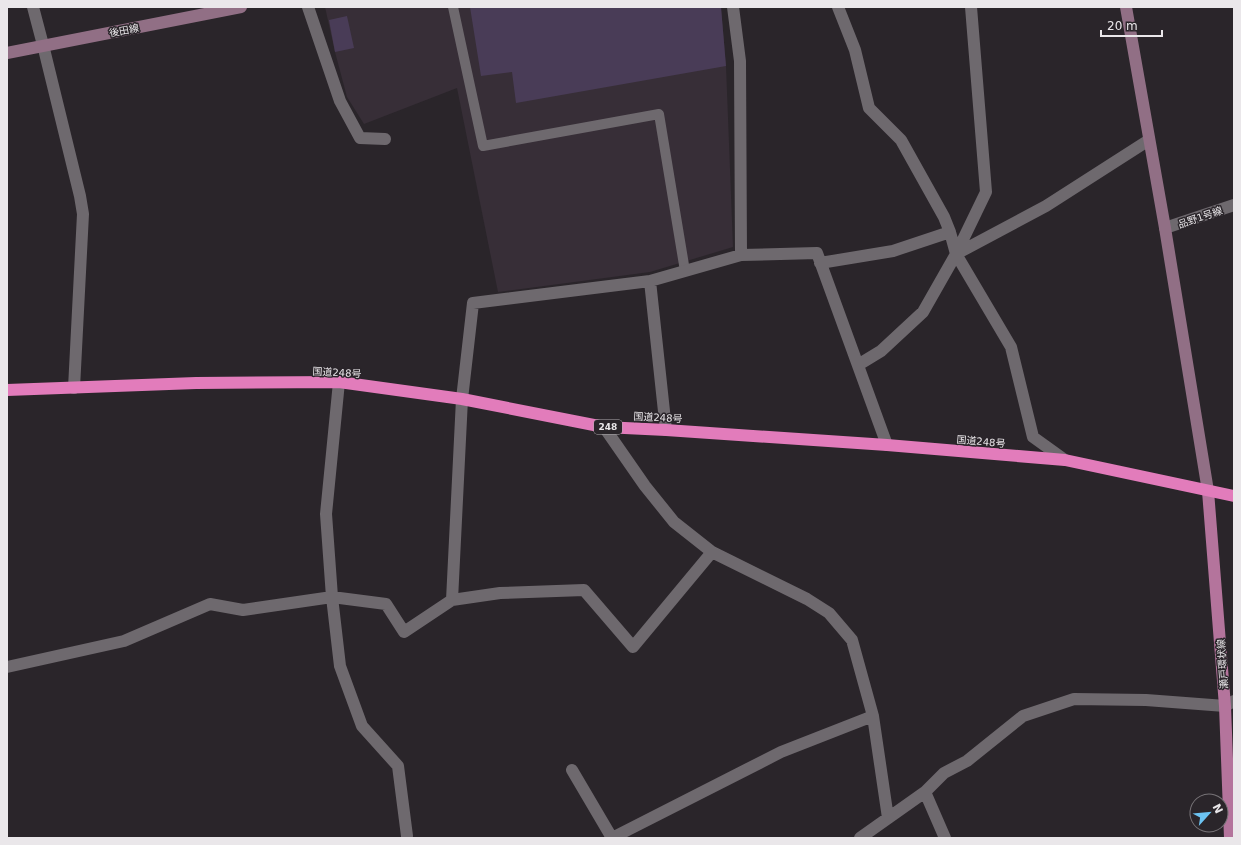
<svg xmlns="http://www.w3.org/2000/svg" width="1241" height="845" viewBox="0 0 1241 845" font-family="'DejaVu Sans','Noto Sans JP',sans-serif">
	<rect width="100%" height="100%" fill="#2a252a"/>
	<path fill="#372e37" d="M325,7H721L726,66L733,247L650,272L498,292L457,88L364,124L347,97L335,52Z"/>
	<path fill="#493c57" d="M470,7H721L726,66L516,103L512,72L481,76Z
		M347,16L354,48L335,52L329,20Z"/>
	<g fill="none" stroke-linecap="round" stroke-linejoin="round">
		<path stroke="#6e696e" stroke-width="10" d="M453,7L483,146L659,114L685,271"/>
		<path stroke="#6e696e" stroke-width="12" d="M33,7L43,45L80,196L83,214L74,388
			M308,7L340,101L360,138L385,139
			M733,7L740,61L741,255
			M838,7L855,50L869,108L901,140L944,217L950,232L956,254L1011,347L1033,437L1065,460
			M1165,228L1234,205
			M956,254L1046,206L1149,140
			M820,263L893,251L950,232
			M650,281L666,430
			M858,365L881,351L923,312L956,254L986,192L971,7
			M339,382L326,514L332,597L340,666L362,726L398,766L407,836
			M604,427L645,486L674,522L712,552L807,599L829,613L852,640L873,716L888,818
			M452,600L462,399L473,303L650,281L741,255L817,253L887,445
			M7,667L124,641L210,604L243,610L332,597L386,604L404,632L452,600L500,593L584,590L633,647L712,552
			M572,770L612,838
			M925,792L945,838
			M612,838L781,752L873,716
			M860,838L925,792L944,773L967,761L1023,716L1074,699L1146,700L1225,706L1234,701"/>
		<path stroke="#916f85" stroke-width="12" d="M1126,7L1165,228L1208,491
			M7,53L241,7"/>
		<path stroke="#b4749c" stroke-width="12" d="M1208,491L1225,706L1230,838"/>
		<path stroke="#e27cbb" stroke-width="12" d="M7,390L196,383L339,382L462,399L604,427L666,430L887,445L1065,460L1234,496"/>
	</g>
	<g text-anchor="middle" stroke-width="3" stroke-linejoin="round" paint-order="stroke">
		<rect fill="#2a252a" stroke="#b0adb0" stroke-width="1" x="594" y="420" width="28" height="14" rx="3"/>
		<g font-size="9" font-weight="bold" fill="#eae7ea">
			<text x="608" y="430">248</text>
		</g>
		<g font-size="10" fill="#eae7ea" stroke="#2a252a">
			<text transform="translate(124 30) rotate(-11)" y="4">後田線</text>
			<text transform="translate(1200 217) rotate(-19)" y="4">品野1号線</text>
			<text transform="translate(337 372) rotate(3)" y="4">国道248号</text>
			<text transform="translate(658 417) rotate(3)" y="4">国道248号</text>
			<text transform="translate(981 441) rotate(5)" y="4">国道248号</text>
			<text transform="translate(1222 664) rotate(-94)" y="4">瀬戸環状線</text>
		</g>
	</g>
	<rect width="1241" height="845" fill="none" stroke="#eae7ea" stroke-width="16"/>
	<g transform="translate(1209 813) rotate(63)"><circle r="19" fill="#2a252a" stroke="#777377"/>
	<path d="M0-3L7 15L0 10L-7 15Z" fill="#6cc3f2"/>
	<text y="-6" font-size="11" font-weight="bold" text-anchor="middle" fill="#eae7ea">N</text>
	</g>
	<path d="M1101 30v6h61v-6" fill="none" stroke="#eae7ea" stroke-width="2"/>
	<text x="1107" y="30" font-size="12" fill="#eae7ea" stroke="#2a252a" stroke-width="3" paint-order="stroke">20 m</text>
</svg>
